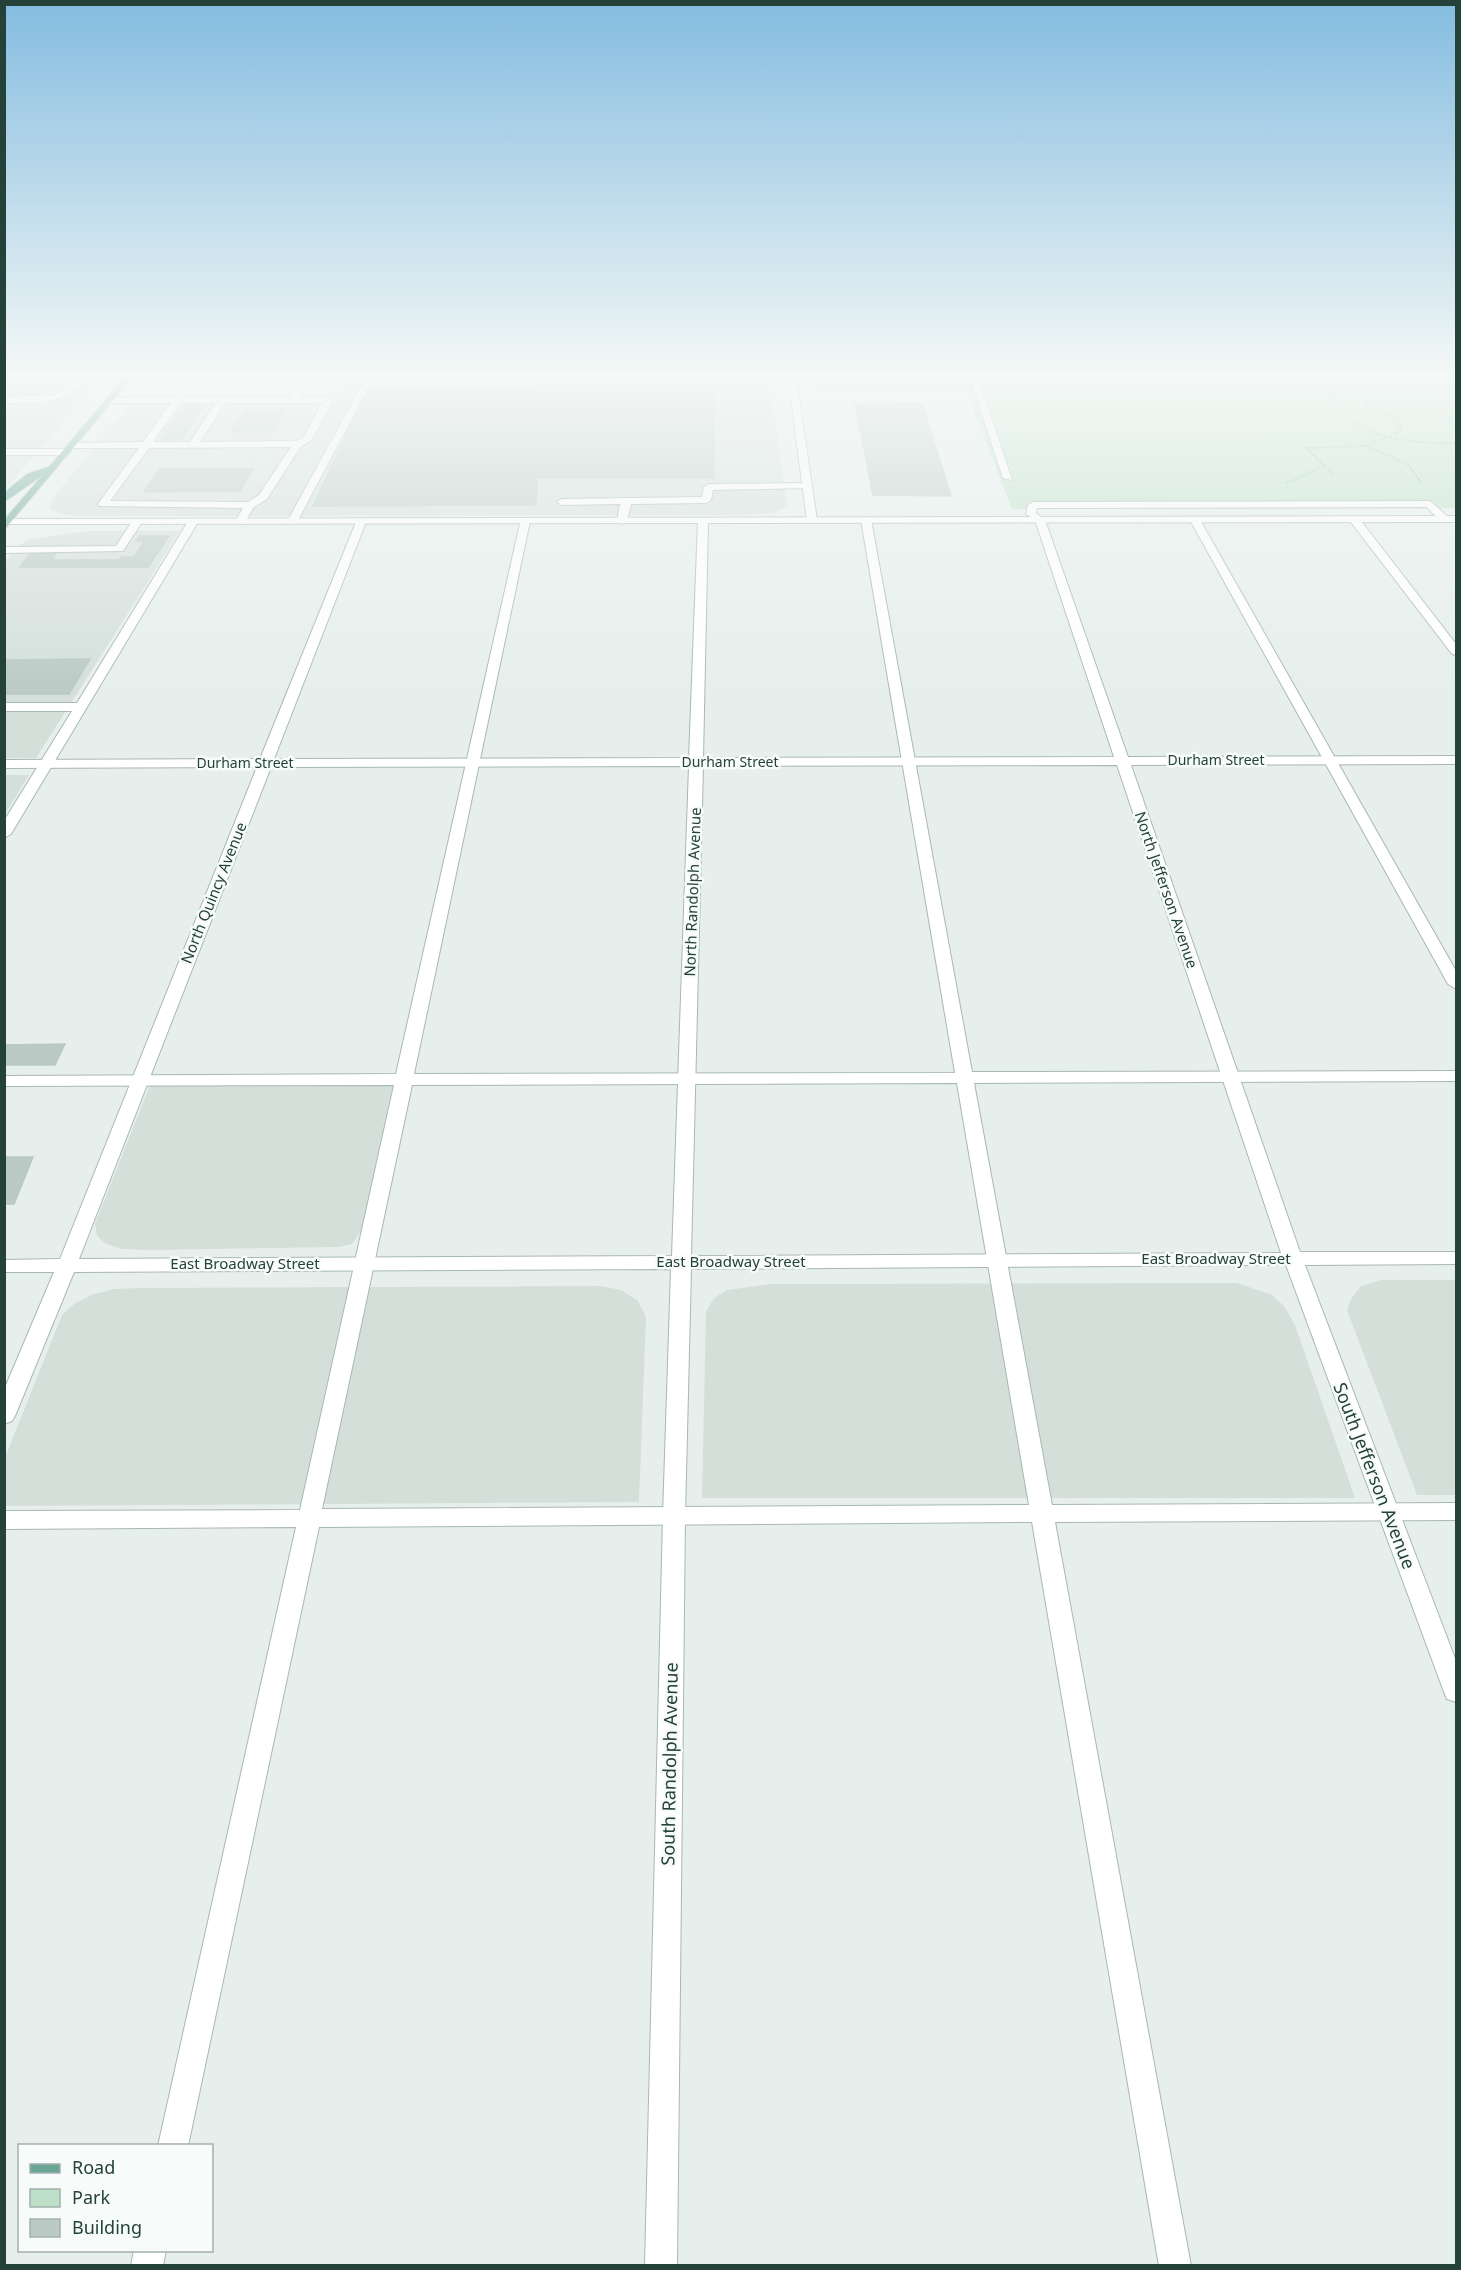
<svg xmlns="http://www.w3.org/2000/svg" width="1461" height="2270" viewBox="0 0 1461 2270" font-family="'Noto Sans',sans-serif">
	<rect width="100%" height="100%" fill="#e6efeb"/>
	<path fill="#d4dfda" d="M5,377H101L5,490Z
		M349,377H769L787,506L773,513L746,515L72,516L51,510L52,499L137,397L340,396Z
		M88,531H180L36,758H5L4,563L19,545L31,539Z
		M5,775H29L5,814L4,775Z
		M150,1085H393L361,1231L352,1244L338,1247L150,1250L122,1249L106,1244L97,1236L95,1224Z
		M1381,1280H1456V1495H1417L1347,1310L1351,1299L1361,1286Z
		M1237,1283L1272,1295L1284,1306L1295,1325L1355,1498H702L706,1312L714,1298L727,1290L772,1284Z
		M601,1286L621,1290L638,1301L646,1317L639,1502L5,1506L4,1460L62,1315L74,1304L91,1295L114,1289L143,1288Z"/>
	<path fill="#bfe0c8" d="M816,377H1456V508L1012,509L966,391H818Z"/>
	<path fill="#bbcac4" stroke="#b8c9c2" stroke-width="1.5" d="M9,377H36L29,385H53L41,398H4V381Z
		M227,377H261L255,385L221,384Z
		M714,386V478H537L536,505L313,506L369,387Z
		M922,403L951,496L873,495L855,404Z
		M183,406H204L182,439H160Z
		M245,411H285L273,432H231Z
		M160,469H253L240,491L144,492Z
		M140,536H169L148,567H20L31,553H56L51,560H119L121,557H134L145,541H136Z
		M90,659L69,694H4V660Z
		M65,1044L55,1065H4V1045Z
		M4,1157H33L14,1204H4Z"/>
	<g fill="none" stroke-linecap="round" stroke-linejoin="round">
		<defs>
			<path id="service" d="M4,377H9L10,379L4,382Z
				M32,377H87V378C66,405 36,403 4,403V397L55,395L76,381L34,382L30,379Z
				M190,377H198L184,397H291L301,377H309L300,397H328L333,400L312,440L301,446L267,499L254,507L244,524L235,522L243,508L99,506L98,504L139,448H71L66,445L68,443L143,442L171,403H109L106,402V398L175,397ZM180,403H216L190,442H153ZM225,403H322L303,438L296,441L200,442ZM291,447L259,495L248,502L110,501L149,448Z
				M366,377H374L297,522L288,524L287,522Z
				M570,377H794L796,379L792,382L574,380Z
				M970,377H978L1012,480L1003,478Z
				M807,483L811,484V488L713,490L711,500L706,503L631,504L627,521L622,524L617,521L620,504L562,505L557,502L562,499L702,497L704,487L709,484Z
				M1430,501L1448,517V521H1440L1427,507L1037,508L1036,513L1045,520L1040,523L1026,514L1028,505L1033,502Z
				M866,517L871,520L972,1072L1456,1071V1081L974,1083L1052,1505L1456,1503V1520L1055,1522L1191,2266H1159L1032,1522L319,1527L188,2146H158L296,1527L4,1529V1511L300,1510L394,1085L4,1086V1076L396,1074L521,519L530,521L414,1074L955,1073L861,520ZM957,1083L1029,1505L322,1509L412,1085Z
				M1191,518L1200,520L1456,971V989L1448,984L1190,520Z
				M133,520L142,522L123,551L4,553V547L116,546Z
				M189,520L198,522L11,834L4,838V821L72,711H4V703H77Z
				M134,2250H166L163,2266H131Z"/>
			<path id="minor" d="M788,377H796L817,520L812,523L807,520Z
				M4,449H65L70,452L65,455H4Z
				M1040,517L1045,520L1128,757L1456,756V764L1131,765L1300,1252H1456V1264L1305,1265L1456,1661V1702L1447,1699L1444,1692L1286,1265L691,1269L685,1516L677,2266H645L663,1516L671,1269L74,1272L15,1416L12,1421L4,1424V1390L54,1272H4V1260L60,1259L257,767L4,768V760L260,759L356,522L361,519L366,522L274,759L689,758L698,521L703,518L708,521L703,758L1114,757L1035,520ZM1117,765L1281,1253L691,1256L703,766ZM689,766L672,1256L79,1259L271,767Z
				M1350,517H1358L1456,644V655L1452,654L1350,521Z"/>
			<path id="tertiary" d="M1456,516V522L4,524V520L8,519Z"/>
			<path id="primary" d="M125,377H133L4,530V520L42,476L4,502V493L27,474L49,467Z"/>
		</defs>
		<use href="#service" stroke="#a8b8b2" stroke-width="2"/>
		<use href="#minor" stroke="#a8b8b2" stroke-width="2"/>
		<use href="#tertiary" stroke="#a8b8b2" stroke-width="2"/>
		<use href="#primary" stroke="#c2cac8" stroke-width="2"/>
		<path stroke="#86b3a5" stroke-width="2" stroke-dasharray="1.5 2" stroke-linecap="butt" d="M1313,377C1325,391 1335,408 1349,419C1378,442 1421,443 1456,443
			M1456,402L1367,401L1365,405L1391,416L1456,417
			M1391,416L1401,428L1399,432L1366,446L1407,464L1422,483
			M1334,475L1306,448L1366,446
			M1287,483L1324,466"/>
		<use href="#service" fill="#fff" fill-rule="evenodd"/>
		<use href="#minor" fill="#fff" fill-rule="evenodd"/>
		<use href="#tertiary" fill="#fff" fill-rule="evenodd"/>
		<use href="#primary" fill="#6aa596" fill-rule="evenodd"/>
	</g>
	<linearGradient id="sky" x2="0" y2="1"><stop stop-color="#84bce0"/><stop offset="0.54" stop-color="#f4f8f6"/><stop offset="1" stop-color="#f4f8f6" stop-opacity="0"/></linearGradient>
	<rect width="1461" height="695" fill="url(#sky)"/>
	<g text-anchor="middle" stroke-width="5" stroke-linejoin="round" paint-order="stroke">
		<g font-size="14" fill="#24423a" stroke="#f7fbf9">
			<text x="1216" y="765">Durham Street</text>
			<text x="730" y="767">Durham Street</text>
			<text x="245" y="768">Durham Street</text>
		</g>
		<g font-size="15" fill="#24423a" stroke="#f7fbf9">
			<text transform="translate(1166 890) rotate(71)" y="5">North Jefferson Avenue</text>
			<text transform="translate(693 892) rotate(-88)" y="5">North Randolph Avenue</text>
			<text transform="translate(214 893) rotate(-68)" y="5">North Quincy Avenue</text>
			<text x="1216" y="1264">East Broadway Street</text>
			<text x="731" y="1267">East Broadway Street</text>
			<text x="245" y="1269">East Broadway Street</text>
		</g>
		<g font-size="18" fill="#24423a" stroke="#f7fbf9">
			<text transform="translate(1374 1476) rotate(69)" y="6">South Jefferson Avenue</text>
			<text transform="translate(670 1764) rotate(-89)" y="6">South Randolph Avenue</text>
		</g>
	</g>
	<rect width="1461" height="2270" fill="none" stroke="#24423a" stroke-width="12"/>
	<rect x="18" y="2144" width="195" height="108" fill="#f7fbf9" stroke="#a3b1ad" stroke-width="1.5"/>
	<rect x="30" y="2164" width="30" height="9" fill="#6aa596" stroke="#a3b1ad" stroke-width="1.5"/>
	<text x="72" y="2174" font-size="18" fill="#24423a">Road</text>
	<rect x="30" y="2189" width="30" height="18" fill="#bfe0c8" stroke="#a3b1ad" stroke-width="1.5"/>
	<text x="72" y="2204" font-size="18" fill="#24423a">Park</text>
	<rect x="30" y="2219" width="30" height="18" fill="#bbcac4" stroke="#a3b1ad" stroke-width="1.5"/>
	<text x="72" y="2234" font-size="18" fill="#24423a">Building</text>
</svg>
